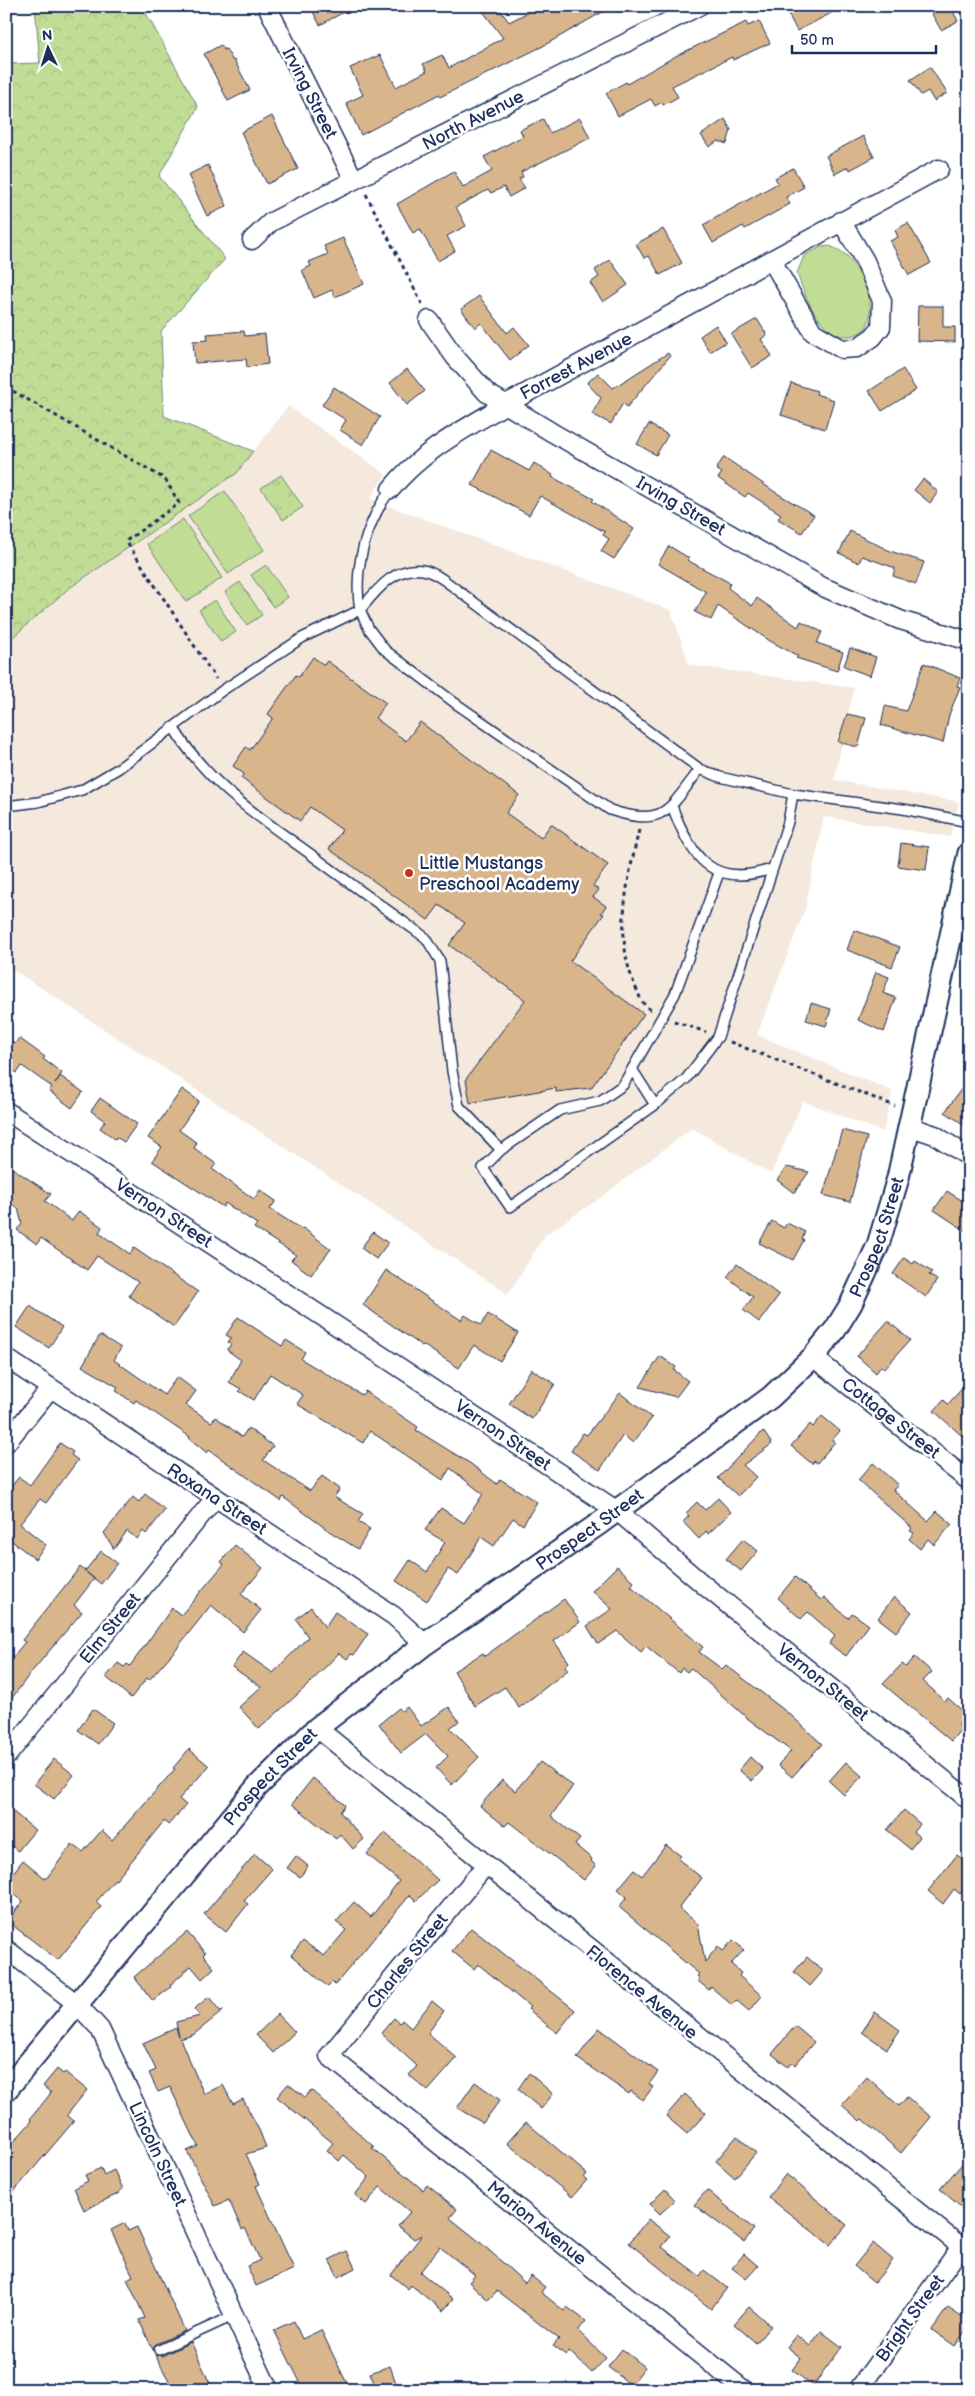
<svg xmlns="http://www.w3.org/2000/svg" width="975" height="2396" viewBox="0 0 975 2396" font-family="'Balsamiq Sans',sans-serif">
	<defs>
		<pattern id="forest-crowns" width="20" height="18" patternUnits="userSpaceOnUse" patternTransform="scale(1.25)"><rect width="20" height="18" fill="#c1dd95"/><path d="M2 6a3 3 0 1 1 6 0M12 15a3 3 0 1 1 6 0" fill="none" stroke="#a5be83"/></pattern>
		<pattern id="park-tufts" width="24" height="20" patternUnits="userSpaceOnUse" patternTransform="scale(1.25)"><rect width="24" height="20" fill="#c1dd95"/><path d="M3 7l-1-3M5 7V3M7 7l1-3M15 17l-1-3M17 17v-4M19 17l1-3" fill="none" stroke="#a5be83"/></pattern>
	</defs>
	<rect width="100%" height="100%" fill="#fff"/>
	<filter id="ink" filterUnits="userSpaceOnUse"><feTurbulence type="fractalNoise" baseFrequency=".02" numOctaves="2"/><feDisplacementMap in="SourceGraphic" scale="10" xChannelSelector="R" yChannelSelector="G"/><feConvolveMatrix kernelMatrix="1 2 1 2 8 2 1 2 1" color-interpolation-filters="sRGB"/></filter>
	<g filter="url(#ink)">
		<path fill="#f4e9dc" d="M288,406L386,474L370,499L671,610L689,665L854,688L834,780L959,802L950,837L824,817L805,909L757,1035L892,1091L883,1132L803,1101L771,1174L692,1128L600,1198L545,1235L508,1294L6,965V643L68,589L237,473Z"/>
		<path fill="#c1dd95" stroke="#6e867a" d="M830,246C836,249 842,251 847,256C862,273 879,308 865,329C829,356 806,301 797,273L804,256L821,247Z
			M225,491L264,550L228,574L188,516Z
			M183,519L222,578L186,602L147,544Z
			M266,565L288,597L273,607L251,575Z
			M240,582L262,615L247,625L225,592Z
			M215,600L236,632L221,642L199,610Z"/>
		<path fill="url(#forest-crowns)" stroke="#6e867a" d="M35,6H142L198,107L159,176L225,259L161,331L164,416L253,451L237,473L68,589L6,643V64L40,63Z"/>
		<path fill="url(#park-tufts)" stroke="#6e867a" d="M281,475L303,507L283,520L261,488Z"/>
		<path fill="#d9b58b" stroke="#1b2f5e" d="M310,6H355L320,25Z
			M479,6H497L509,22L540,6H613L543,46L440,97L439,94L361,135L346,103L363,95L350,68L380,55L396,87L427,71L423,64L442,55L449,68L503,38Z
			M784,6H845L797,31Z
			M945,6H950L958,21L941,30L932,14Z
			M759,21L770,43L733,60L732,57L672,86L678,97L663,105L662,102L655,106L651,99L618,116L606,93L626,82L627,84L674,57L746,22L748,26Z
			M221,45L224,50L226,49L233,61L234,60L250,90L228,101L204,54Z
			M930,67L947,93L934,101L928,91L921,95L910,80Z
			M272,116L298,169L267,184L241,132Z
			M580,118L590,138L521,172L523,177L519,179L525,188L509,197L504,187L491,193L488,190L456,207L466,226L447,236L455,251L438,261L420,229L413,233L397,204L454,171L463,187L492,171L484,157L523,136L520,130L543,119L550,133Z
			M725,119L731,130L727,144L718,141L709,147L701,135Z
			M863,136L874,157L850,170L848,167L835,174L826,156Z
			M208,165L227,206L207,216L188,175Z
			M793,168L804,187L786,197L790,204L745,229L743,226L713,243L703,225L778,183L775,178Z
			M908,223L931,263L909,275L890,241L898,237L895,230Z
			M663,229L682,263L660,275L649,256L644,258L636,244Z
			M343,238L364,284L335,297L332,290L314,298L302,270L311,266L309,262L328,254L324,246Z
			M610,260L628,285L603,302L590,283L599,277L595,270Z
			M479,296L507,333L514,327L529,345L510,360L481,323L475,328L461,309Z
			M918,306H943V327H955V342L917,341Z
			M757,319L767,335L761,339L772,356L752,368L731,334Z
			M716,325L726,342L710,352L700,336Z
			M244,331L245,336L265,334L268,364L247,367L246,359L195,363L193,341L208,340L207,334Z
			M668,353L670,356L627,407L623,403L611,424L592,414L601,398L587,383L598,373L613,388Z
			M407,369L425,391L407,405L390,383Z
			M903,369L916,390L882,411L869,391Z
			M791,383L817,391L816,394L834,400L825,429L781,415Z
			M334,387L380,417L363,445L340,430L346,420L322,405Z
			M649,424L668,435L656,455L637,444Z
			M491,450L529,471L534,463L553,475L552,477L594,499L592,501L634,529L614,559L601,551L609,539L603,535L605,532L540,496L529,515L472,485Z
			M724,457L775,492L814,515L802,533L778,519L781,514L748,493L745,497L718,478L722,473L716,469Z
			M923,479L938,492L930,503L914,490Z
			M850,531L890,551L924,562L916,584L893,576L895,568L862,556L859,563L839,553Z
			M669,546L689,558L687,560L730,583L728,588L752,606L757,598L798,627L801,621L822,632L817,643L843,652L837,671L796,658L798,656L770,641L718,606L711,620L695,612L706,592L658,564Z
			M850,648L876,657L870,676L844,666Z
			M313,657L324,665L327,661L386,703L375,718L406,741L420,722L519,795L506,813L541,838L551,824L608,865L593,886L599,890L593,897L606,906L601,913L604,914L570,961L644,1014L591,1088L556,1092V1088L470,1103L466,1079L525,1000L449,945L465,923L439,905L428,920L329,849L342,830L310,807L300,821L241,778L244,774L233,766L246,747L250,750L273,718L268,714L282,694L296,675L299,677Z
			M924,663L960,678L957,686L960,687L949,715L943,743L881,725L885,706L906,711Z
			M847,714L866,718L858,747L838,742Z
			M901,843L929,847L926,870L898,866Z
			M854,930L900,947L892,967L847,950Z
			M876,972L889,977L883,993L896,998L884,1032L858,1020Z
			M811,1003L831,1009L826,1026L806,1020Z
			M6,1038L15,1044L19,1038L45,1057L43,1059L62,1073L55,1084L60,1076L83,1092L72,1108L49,1091L52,1087L22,1066L17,1073L6,1065Z
			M969,1078V1128L945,1112Z
			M182,1089L199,1101L179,1130L197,1143L194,1148L216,1164L212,1169L254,1199L260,1190L276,1201L270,1209L301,1229L303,1228L331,1249L311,1275L291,1260L296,1255L254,1228L257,1224L225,1203L223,1207L152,1161L162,1147L148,1138Z
			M100,1098L137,1124L124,1142L116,1137L115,1139L100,1128L105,1121L91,1111Z
			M842,1130L867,1137L850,1202L823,1195Z
			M6,1164L51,1194L45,1201L72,1221L79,1211L102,1227L99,1233L130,1254L134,1248L198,1292L174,1327L129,1296L138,1282L97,1256L87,1270L41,1238L37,1244L17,1230L22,1224L18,1208L6,1200Z
			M787,1167L809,1172L794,1193L777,1180Z
			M947,1191L969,1205V1233L934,1210Z
			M772,1221L784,1228L787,1223L805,1232L802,1239L804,1240L793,1260L759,1243Z
			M373,1232L388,1243L376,1259L361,1248Z
			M904,1258L913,1264L915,1261L932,1272L929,1275L937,1280L926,1297L893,1274Z
			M737,1264L779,1295L759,1322L743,1310L753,1297L727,1277Z
			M386,1270L461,1320L465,1315L481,1325L488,1314L518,1333L500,1361L474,1345L459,1368L423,1345L422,1346L363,1305Z
			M30,1306L62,1327L49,1348L16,1327Z
			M238,1317L282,1346L286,1340L305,1352L301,1359L362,1395L365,1391L418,1427L416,1430L471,1464L497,1484L500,1479L537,1502L523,1525L513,1518L494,1546L481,1537L458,1575L448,1569L427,1601L396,1581L410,1560L427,1572L445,1542L425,1530L441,1508L464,1523L483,1494L450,1468L443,1480L370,1431L363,1443L297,1404L303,1395L270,1374L254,1400L239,1391L241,1389L229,1382L241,1360L227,1350L231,1344L228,1342L231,1338L226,1335Z
			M888,1321L910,1340L884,1369L881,1366L876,1373L857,1356Z
			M100,1335L121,1348L114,1360L164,1395L177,1377L196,1391L186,1405L211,1422L216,1417L242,1437L248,1428L273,1446L263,1460L310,1491L322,1476L340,1489L334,1497L363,1514L358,1522L370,1529L358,1549L329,1531L283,1497L281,1501L209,1450L207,1453L189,1438L190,1437L136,1400L134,1403L116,1391L118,1387L82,1366Z
			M660,1356L676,1367L674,1370L688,1381L676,1397L640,1387Z
			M531,1369L555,1384L532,1419L509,1404Z
			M969,1381V1442L934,1411L944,1400L948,1404Z
			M620,1393L652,1418L633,1443L623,1435L600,1470L571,1451L583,1433L587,1435Z
			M822,1416L840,1431L832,1440L835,1442L817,1463L814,1461L812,1464L791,1446L810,1424L813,1427Z
			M763,1431L772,1444L743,1465L756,1477L738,1496L718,1478Z
			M60,1443L73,1452L71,1455L78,1460L46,1503L40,1499L20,1524L46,1545L35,1559L8,1538L6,1541V1493L19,1477L30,1485Z
			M873,1463L898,1485L893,1490L928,1521L937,1511L952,1524L934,1545L928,1539L920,1549L909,1539L914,1533L910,1531L912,1528L858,1480Z
			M145,1494L165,1510L146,1534L143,1531L137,1539L127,1531L114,1549L104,1533L133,1497L139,1502Z
			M718,1498L731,1512L708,1534L706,1531L699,1539L683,1522L689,1516L686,1513L697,1502L705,1510Z
			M743,1539L758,1551L741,1571L726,1559Z
			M235,1545L263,1568L241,1594L261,1610L243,1632L211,1605L177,1648L149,1680L147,1678L131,1698L106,1677L118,1663L124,1667L127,1664L130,1666L172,1608L181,1615L224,1564L221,1562Z
			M101,1551L117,1563L101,1584L86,1572L94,1579L74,1605L82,1612L29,1675L6,1706V1665L25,1642L22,1640L80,1567L85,1571Z
			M617,1566L634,1582L631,1586L703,1647L699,1652L722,1669L726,1665L793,1717L822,1744L792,1777L778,1765L791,1751L747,1718L691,1668L687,1672L682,1668L679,1673L646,1646L641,1652L617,1631L598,1644L587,1626L612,1609L592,1591Z
			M795,1577L821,1600L824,1597L848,1618L852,1613L869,1625L846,1656L829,1644L835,1636L808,1612L801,1619L778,1598Z
			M894,1597L912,1612L896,1632L878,1618Z
			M564,1599L580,1622L554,1641L569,1662L565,1666L568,1670L519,1708L505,1687L475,1706L454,1671L483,1653L485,1656Z
			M311,1607L325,1627L335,1612L368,1634L354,1655L351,1654L347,1659L339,1653L308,1685L259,1729L239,1707L261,1687L232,1667L243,1652L273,1673L308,1637L296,1619Z
			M915,1657L932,1672L923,1681L945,1701L948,1698L966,1714L958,1724L962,1728L951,1741L883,1684L902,1664L906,1667Z
			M407,1707L421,1726L449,1707L459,1721L450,1728L479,1757L452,1785L436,1768L448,1756L426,1734L401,1753L379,1724L399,1708L402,1711Z
			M93,1709L113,1723L98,1744L78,1730Z
			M189,1749L209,1766L179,1799L186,1805L168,1825L164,1821L116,1880L115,1879L96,1902L101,1907L58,1960L7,1921L23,1901L6,1888V1882L23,1860L46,1879L72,1844L83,1852L102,1830L112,1840L175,1769L173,1768Z
			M750,1757L763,1769L752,1781L739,1770Z
			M54,1759L74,1775L54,1799L34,1784Z
			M540,1762L573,1786L551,1816L580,1839L575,1845L592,1859L591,1861L596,1866L584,1880L509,1822L505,1826L480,1806L502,1780L515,1791Z
			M846,1762L862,1776L844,1795L829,1781Z
			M313,1778L345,1805L340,1812L364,1839L353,1849L340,1834L336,1839L292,1804Z
			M6,1806L35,1830L18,1851L6,1841Z
			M904,1810L920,1824L913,1832L920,1837L910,1849L887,1830Z
			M385,1833L438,1880L416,1901L410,1895L335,1985L332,1982L328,1987L291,1955L303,1941L324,1956L346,1930L336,1922L354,1902L371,1917L399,1881L367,1854Z
			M666,1845L681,1856L678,1859L702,1878L679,1908L698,1924L705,1962L718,1946L723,1951L733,1940L744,1950L731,1964L741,1973L739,1976L762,1996L749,2011L736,2000L732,2005L711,1987L709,1990L698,1981L700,1978L697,1976L699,1974L619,1907L627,1897L618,1889L634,1870L642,1876Z
			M255,1854L272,1869L244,1901L248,1904L226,1932L204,1914Z
			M957,1855L969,1864V1883L960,1894L954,1889L943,1904L928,1891Z
			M296,1856L308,1866L300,1877L287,1868Z
			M471,1928L575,2010L557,2033L528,2009L530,2007L478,1964L474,1969L452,1951Z
			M187,1932L205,1953L203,1955L214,1968L202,1979L191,1966L170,1985L171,1987L153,2001L134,1977Z
			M807,1957L823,1971L810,1986L794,1972Z
			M209,1997L220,2011L224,2010L193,2035L180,2039L204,2094L223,2085L233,2104L243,2099L260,2132L266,2148L246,2154L260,2184L256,2186L294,2269L256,2286L247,2266L260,2260L245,2228L242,2230L229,2200L215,2206L187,2151L198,2146L170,2087L158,2092L149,2073L156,2070L143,2043L176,2028L179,2037L176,2022L200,2016L194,2009Z
			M432,2001L444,2011L428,2033L457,2058L428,2091L409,2075L417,2066L381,2033L394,2018L400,2023L402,2020L411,2028Z
			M875,2012L900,2030L887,2049L862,2032Z
			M278,2014L295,2032L273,2053L256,2035Z
			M795,2026L814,2042L795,2065L792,2062L788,2067L772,2054Z
			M599,2028L658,2072L649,2084L653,2087L643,2100L631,2091L629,2094L577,2058Z
			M57,2069L63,2074L65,2072L87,2090L67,2115L74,2121L6,2201V2160L12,2154L7,2149L32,2121L30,2119L51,2093L43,2086Z
			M529,2073L553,2094L541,2109L518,2089Z
			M867,2077L899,2106L907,2097L931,2117L901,2153L862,2119L860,2121L842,2105Z
			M475,2082L500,2100L483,2123L457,2108Z
			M288,2084L305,2097L311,2090L374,2147L372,2148L423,2190L427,2185L457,2209L450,2218L480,2242L525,2283L531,2276L545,2287L541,2292L564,2311L567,2307L586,2321L578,2331L606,2358L592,2373L569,2351L566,2355L553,2346L559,2339L497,2291L488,2300L469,2282L475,2275L440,2247L420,2272L453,2299L443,2311L411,2285L408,2289L391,2275L422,2235L414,2239L398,2226L410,2212L380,2187L366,2204L355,2195L369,2177L344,2155L339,2161L327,2150L333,2143L277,2097Z
			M685,2094L706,2113L687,2134L666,2116Z
			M526,2122L587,2174L584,2178L587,2180L572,2197L507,2143Z
			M737,2136L756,2153L735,2178L716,2161Z
			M969,2156V2214L940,2189Z
			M101,2168L104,2175L114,2170L123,2189L119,2191L120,2193L84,2210L74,2188L88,2181L85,2175Z
			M786,2174L847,2225L830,2245L768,2197Z
			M665,2189L675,2200L660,2214L650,2204Z
			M707,2190L754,2229L744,2242L694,2205Z
			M648,2219L670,2236L662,2247L700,2276L704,2270L727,2288L711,2309L629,2243Z
			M125,2223L128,2231L137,2227L185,2331L156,2344L153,2350L139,2320L145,2318L127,2279L133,2276L111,2230Z
			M873,2243L893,2260L874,2283L854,2266Z
			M347,2251L355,2268L338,2277L329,2260Z
			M744,2254L758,2266L746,2279L732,2268Z
			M749,2307L771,2326L756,2343L734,2324Z
			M948,2307L969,2321V2326L955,2346L932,2330Z
			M294,2321L302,2339L321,2330L350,2390H304L274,2330Z
			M821,2331L842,2347L813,2386L792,2370L801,2358L787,2347L796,2335L810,2346Z
			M191,2342L192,2344L213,2390H174L155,2355L162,2356Z
			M622,2349L645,2367L631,2385L608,2367Z
			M390,2366L396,2383L377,2390L370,2373Z"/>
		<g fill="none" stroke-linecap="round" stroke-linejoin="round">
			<defs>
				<path id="service" d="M360,610C376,591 395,565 423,570C430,571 438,576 444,580L700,769
					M360,610C353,568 366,523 391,489
					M173,727C208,784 256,815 309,853C348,882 387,910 426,938L440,961L452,1071L459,1106L501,1150
					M6,806L38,802L82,790L119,768L223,690L302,638L360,610L369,629L385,650L455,703L610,810C665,828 669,809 700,769L720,777L793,794
					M672,806C691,857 712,889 771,869
					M719,873L675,994L623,1085L600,1101L560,1110L501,1150L483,1168L510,1207L655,1105L686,1079L718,1037L788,822L793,794L903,809L969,822
					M632,1069L655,1105
					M159,2350L233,2316"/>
				<path id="minor" d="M267,6L354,180
					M252,240L271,222L699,6
					M772,261L813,332L842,349L857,348L873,337L881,327L882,301L865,261L841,221
					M429,320L455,357L487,393L553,433L823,587L900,620L969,641
					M391,489C421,451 465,429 506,404L939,169
					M6,1111L311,1309L616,1510L705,1586L969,1800
					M908,1126L935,1135L969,1157
					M813,1357L969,1481
					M6,1358L394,1616L425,1644
					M6,1443L50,1389
					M317,1728L969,2253
					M6,1757L215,1498
					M485,1866L329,2056L744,2390
					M6,1949L77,2004L100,2029L269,2390
					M858,2390L961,2247"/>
				<g id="tertiary">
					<path id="s1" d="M6,2090L257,1787L317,1728L425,1644L600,1523L771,1397L813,1357L835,1330L851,1304L878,1245L898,1178L969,853"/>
				</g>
			</defs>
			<use href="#service" stroke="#1b2f5e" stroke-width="12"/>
			<use href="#minor" stroke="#1b2f5e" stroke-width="21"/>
			<use href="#tertiary" stroke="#1b2f5e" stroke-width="25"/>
			<path stroke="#1b2f5e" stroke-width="3" stroke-dasharray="4 4" stroke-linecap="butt" d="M366,194L422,304
				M6,387L165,479L179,503L126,541L216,679
				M639,830C627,882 613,938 636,988C640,997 642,1005 651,1010
				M674,1021L706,1032
				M730,1042L895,1106"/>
			<use href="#service" stroke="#fff" stroke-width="9"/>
			<use href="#minor" stroke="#fff" stroke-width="18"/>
			<use href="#tertiary" stroke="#fff" stroke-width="21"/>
		</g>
	</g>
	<circle fill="#c8321e" stroke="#fff" stroke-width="2" cx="409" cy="873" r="5"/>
	<g text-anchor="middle" stroke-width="5" stroke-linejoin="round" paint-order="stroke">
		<g font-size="18" fill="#1b2f5e" stroke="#fff">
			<text transform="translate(310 93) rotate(63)" y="6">Irving Street</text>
			<text transform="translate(473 120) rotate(-27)" y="6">North Avenue</text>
			<text transform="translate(576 366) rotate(-28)" y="6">Forrest Avenue</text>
			<text transform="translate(681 506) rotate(30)" y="6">Irving Street</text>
			<text transform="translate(164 1213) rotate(33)" y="6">Vernon Street</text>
			<text dy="6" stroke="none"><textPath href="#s1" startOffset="1235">Prospect Street</textPath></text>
			<text transform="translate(891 1418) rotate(38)" y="6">Cottage Street</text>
			<text transform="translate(503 1435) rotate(34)" y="6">Vernon Street</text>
			<text transform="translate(217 1499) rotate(33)" y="6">Roxana Street</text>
			<text dy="6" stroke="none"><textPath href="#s1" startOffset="815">Prospect Street</textPath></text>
			<text transform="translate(110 1628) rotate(-51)" y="6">Elm Street</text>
			<text transform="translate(823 1682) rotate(39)" y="6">Vernon Street</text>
			<text dy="6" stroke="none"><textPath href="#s1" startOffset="410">Prospect Street</textPath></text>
			<text transform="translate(407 1961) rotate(-51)" y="6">Charles Street</text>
			<text transform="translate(642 1992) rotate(39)" y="6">Florence Avenue</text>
			<text transform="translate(158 2154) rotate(65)" y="6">Lincoln Street</text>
			<text transform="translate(537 2223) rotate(39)" y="6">Marion Avenue</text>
			<text transform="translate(910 2318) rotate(-54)" y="6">Bright Street</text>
		</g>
		<g font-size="18" fill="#1b2f5e" stroke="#fff" text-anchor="start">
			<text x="419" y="869">Little Mustangs<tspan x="419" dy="21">Preschool Academy</tspan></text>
		</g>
	</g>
	<rect width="975" height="2396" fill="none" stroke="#fff" stroke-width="25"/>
	<rect x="12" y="12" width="950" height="2371" fill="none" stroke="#1b2f5e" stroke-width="2" filter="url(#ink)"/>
	<g transform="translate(48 48) rotate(356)" stroke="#ffffff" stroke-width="4" paint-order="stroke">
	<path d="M0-4L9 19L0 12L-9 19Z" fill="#1b2f5e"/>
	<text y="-8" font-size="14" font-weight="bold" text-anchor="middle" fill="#1b2f5e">N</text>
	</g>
	<path d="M792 45v8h144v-8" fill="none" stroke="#1b2f5e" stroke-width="2.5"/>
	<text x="800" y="45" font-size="15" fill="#1b2f5e" stroke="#ffffff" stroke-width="4" paint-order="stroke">50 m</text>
</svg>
